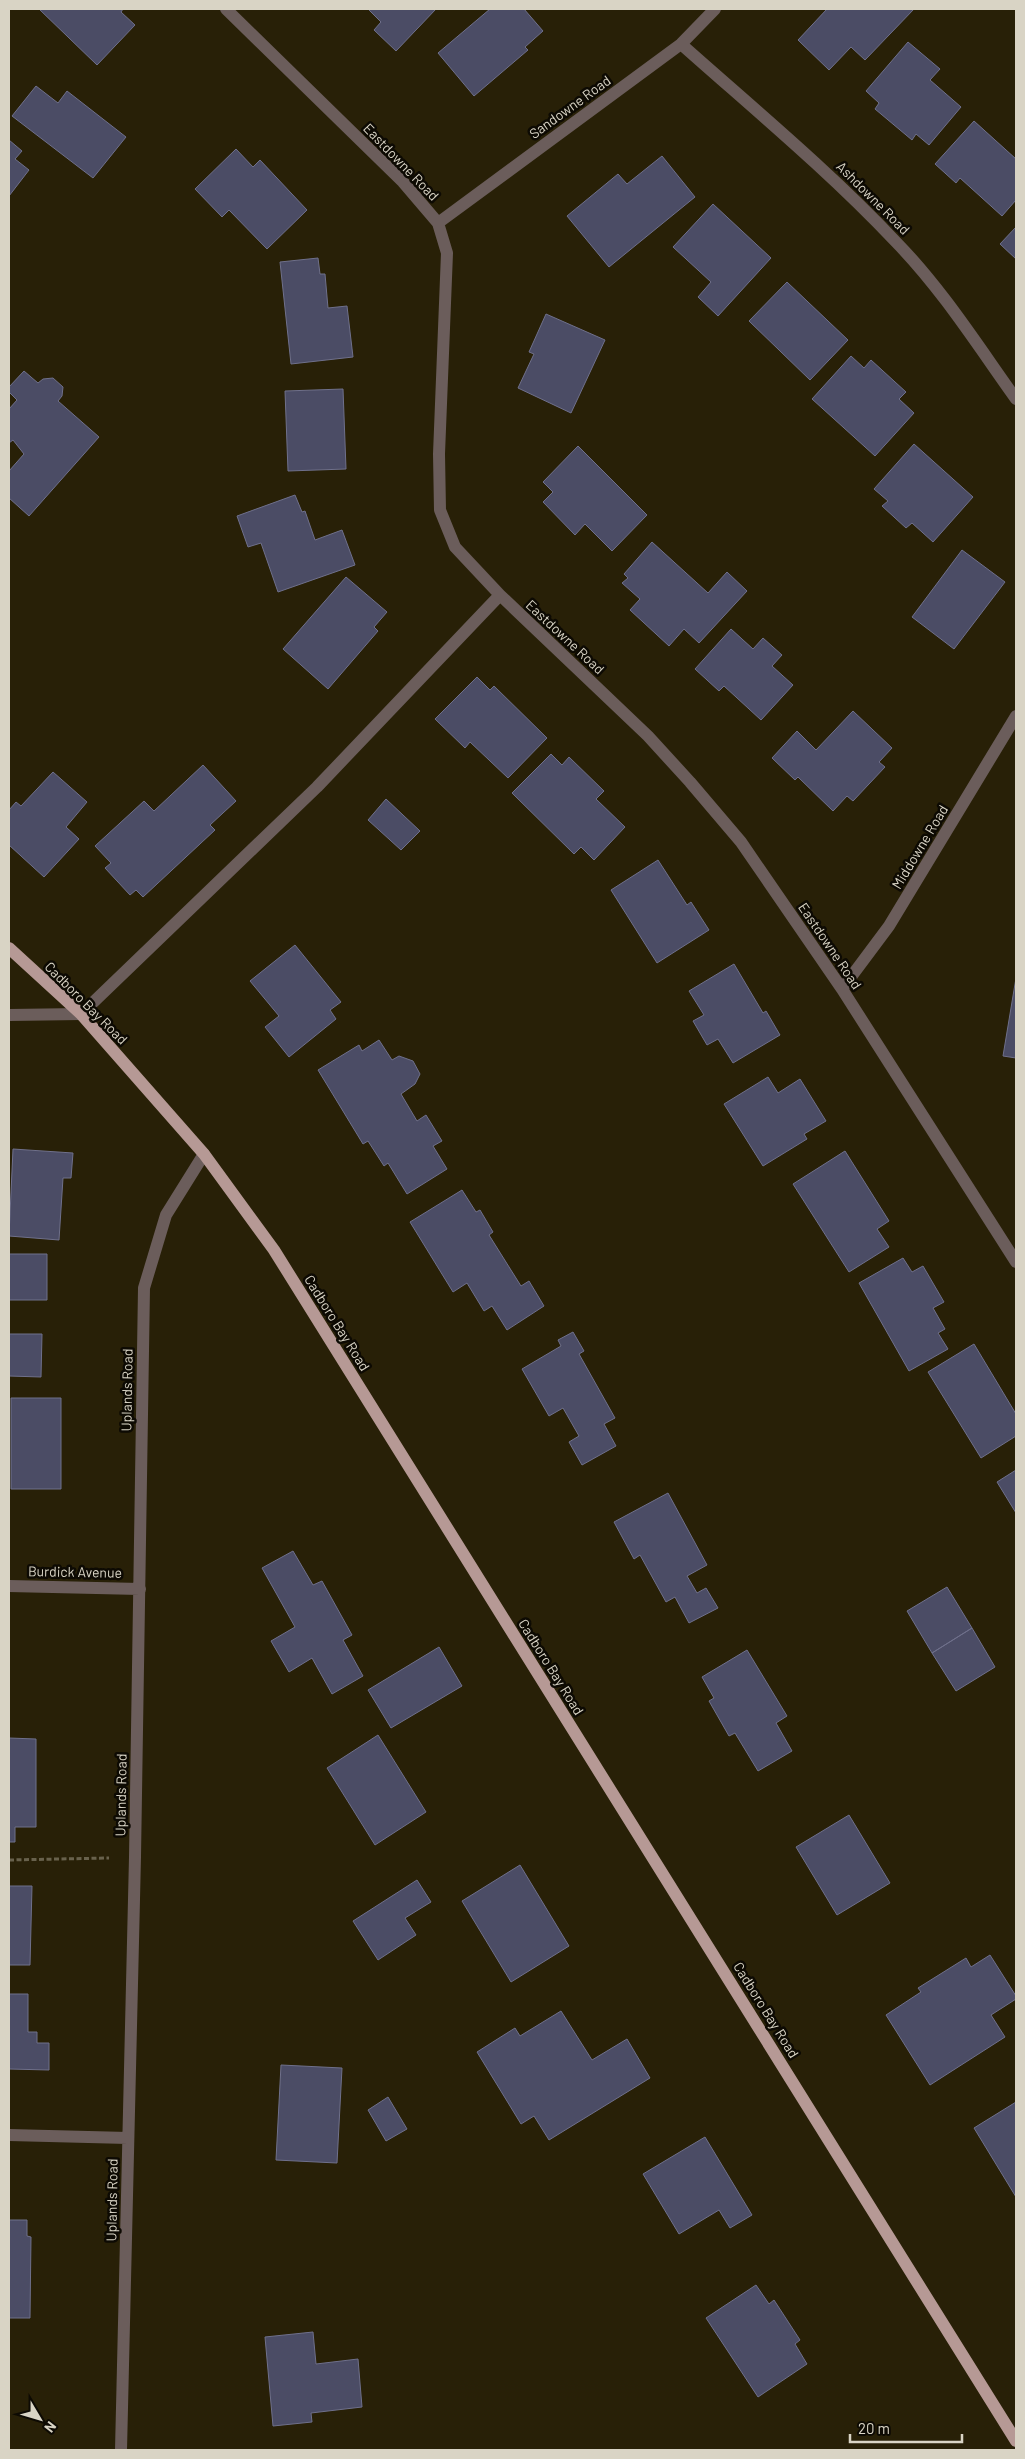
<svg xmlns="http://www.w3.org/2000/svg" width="1025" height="2459" viewBox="0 0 1025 2459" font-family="Barlow,sans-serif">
	<rect width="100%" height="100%" fill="#282007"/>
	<path fill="#4b4c65" stroke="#6f708b" d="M39,9H123L121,12L135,25L97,65Z
		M368,9H436L396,51L374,30L381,22Z
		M490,9H524L543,31L525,47L528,50L474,96L438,53Z
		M827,9H914L865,60L851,47L829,70L798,40Z
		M908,42L940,69L930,80L961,107L929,145L916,134L912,140L875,109L879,103L866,91Z
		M36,86L58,103L67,91L126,137L93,178L12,116Z
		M974,121L1016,159V200L1002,216L960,178L956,183L935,164Z
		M9,140L22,151L15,159L29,170L9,196Z
		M236,149L253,167L260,160L307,210L267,249L229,210L222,217L195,189Z
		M662,156L695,197L609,267L567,216L618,174L627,184Z
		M713,204L771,258L718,316L698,297L711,282L673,247Z
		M1016,227V259L1000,244Z
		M318,258L320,274H325L328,308L347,306L353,357L291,364L280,262Z
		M787,282L848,340L810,380L749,321Z
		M546,314L605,340L571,413L518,388L534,354L529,352Z
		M851,356L864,368L871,360L906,392L899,399L914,413L875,456L812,399Z
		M24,371L38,383L43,379L53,378L63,387L62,396L58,401L99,437L29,516L9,498V471L24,454L13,440L9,443V409L17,400L9,392V387Z
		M343,389L346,469L288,471L285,391Z
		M914,444L973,497L933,542L912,523L906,528L882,506L888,501L874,489Z
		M578,446L647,515L612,551L585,524L575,535L543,502L553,492L543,482Z
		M295,495L302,512L305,511L315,540L342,530L355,565L278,592L261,543L248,547L237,516Z
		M652,542L708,593L727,572L747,591L699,643L684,629L669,646L630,610L640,599L622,583L628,578L624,574Z
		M962,550L1005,582L954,649L912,617Z
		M346,577L387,612L374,627L378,631L328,689L283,649Z
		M731,629L753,649L763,638L782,655L772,666L793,685L761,720L724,686L719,691L695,669Z
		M477,677L490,690L494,686L547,738L508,778L470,742L465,748L435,719Z
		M853,711L892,748L879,762L885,767L853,801L847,796L833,811L798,777L795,780L772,758L797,731L816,750Z
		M551,754L562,765L569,757L604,791L596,799L625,827L594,860L581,847L574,854L512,793Z
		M203,765L236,801L210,825L215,830L143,897L136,890L130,895L105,868L111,863L95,846L144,801L154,811Z
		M53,772L87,802L66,827L79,839L44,877L9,845V810L16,802L21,806Z
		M386,799L420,831L401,850L368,820Z
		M658,860L687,905L691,902L709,930L657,963L611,890Z
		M295,945L341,1002L330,1010L336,1019L289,1057L265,1027L279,1016L250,981Z
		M734,964L763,1013L766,1011L780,1035L733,1063L718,1039L707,1045L693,1021L704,1015L689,991Z
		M1016,978V1058L1003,1056Z
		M379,1040L392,1060L399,1056L413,1061L420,1074L415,1084L401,1094L417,1121L426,1115L442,1141L433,1146L447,1169L407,1194L388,1163L384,1166L368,1141L363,1144L318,1070L359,1045L362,1051Z
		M768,1077L778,1093L800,1079L826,1121L804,1134L807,1139L763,1166L724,1104Z
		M13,1149L73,1153L71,1178H63L59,1240L9,1236Z
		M845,1151L889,1221L877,1229L889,1247L849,1272L793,1184Z
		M462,1190L476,1212L480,1210L493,1232L489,1235L521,1286L529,1281L544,1306L507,1330L492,1306L484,1311L467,1283L453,1292L410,1222Z
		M9,1254H47V1300H9Z
		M903,1258L912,1272L923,1266L944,1302L933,1308L945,1329L938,1333L948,1349L909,1371L859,1283Z
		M573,1332L584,1351L579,1354L615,1418L604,1424L616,1446L582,1465L569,1442L579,1436L563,1408L549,1416L522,1369L561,1346L558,1340Z
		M9,1334H42L41,1377L9,1376Z
		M974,1344L1016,1414V1436L981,1458L928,1372Z
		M11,1398H61V1489H11Z
		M1016,1470V1513L997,1482Z
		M668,1493L707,1565L687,1576L697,1593L706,1588L718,1608L689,1623L675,1597L666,1602L640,1555L634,1559L614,1522Z
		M293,1551L313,1585L322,1581L352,1635L343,1640L363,1676L332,1694L312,1658L289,1672L271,1641L295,1627L262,1568Z
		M947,1587L972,1628L932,1653L907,1611Z
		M972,1628L995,1667L956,1691L932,1653Z
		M439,1647L462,1686L391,1728L368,1690Z
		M747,1650L787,1716L776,1723L792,1751L758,1771L735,1733L729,1736L709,1701L714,1698L702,1677Z
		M378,1735L426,1812L375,1845L327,1768Z
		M9,1738L36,1739V1827H15V1842H9Z
		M849,1815L890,1883L837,1915L796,1847Z
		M520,1865L569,1946L511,1982L462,1901Z
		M417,1880L431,1902L405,1918L416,1935L378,1960L353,1921Z
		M9,1886H32L30,1965H9Z
		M990,1955L1016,1996V1999L991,2015L1005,2037L930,2085L886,2015L921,1992L918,1988L966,1958L971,1967Z
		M9,1994H28V2032H37V2043H49V2070L9,2069Z
		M561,2011L592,2060L627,2039L650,2078L549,2140L534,2116L521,2124L477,2052L515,2028L520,2036Z
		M281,2065L342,2068L337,2163L276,2160Z
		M388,2097L407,2129L386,2141L368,2110Z
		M1016,2102V2197L974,2128Z
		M705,2137L752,2215L730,2228L719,2210L679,2234L643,2174Z
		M9,2220H27V2236L31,2237L30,2318H9Z
		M756,2285L769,2304L774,2300L800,2340L795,2344L807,2364L758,2397L706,2318Z
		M313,2332L316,2364L358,2359L362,2407L311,2413L312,2422L273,2426L265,2337Z"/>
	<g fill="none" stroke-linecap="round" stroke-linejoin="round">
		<path stroke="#68614c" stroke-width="3" stroke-dasharray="5 2.5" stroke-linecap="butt" d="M9,1860L109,1858"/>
		<path stroke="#6b5d5b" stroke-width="12" d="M226,9L403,182L438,223L447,253L439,454L440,510L455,547L500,595L648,736L690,782L741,842L842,989L1016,1262
			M681,44C754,109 829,171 896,242C942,289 978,346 1016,399
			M438,223L681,44L715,9
			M842,989L889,926L1016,716
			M9,1015L81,1014L317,787L500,595
			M9,1586L140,1589
			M9,2135L128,2138
			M121,2450L135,1857L144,1288L166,1215L204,1154"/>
		<path stroke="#b69995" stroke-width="12" d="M9,948L81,1014L204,1154L274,1250L1016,2441"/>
	</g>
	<g text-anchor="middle" stroke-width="5" stroke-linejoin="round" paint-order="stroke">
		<g font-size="14" fill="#d9d4c5" stroke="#0d0a03">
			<text transform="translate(570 107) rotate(-36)" y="5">Sandowne Road</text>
			<text transform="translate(401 162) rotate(46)" y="5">Eastdowne Road</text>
			<text transform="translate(873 198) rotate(45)" y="5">Ashdowne Road</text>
			<text transform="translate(565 637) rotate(43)" y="5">Eastdowne Road</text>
			<text transform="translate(920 847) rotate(-59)" y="5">Middowne Road</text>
			<text transform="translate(830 946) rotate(56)" y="5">Eastdowne Road</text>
			<text transform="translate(86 1003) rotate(45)" y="5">Cadboro Bay Road</text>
			<text transform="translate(337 1323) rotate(58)" y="5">Cadboro Bay Road</text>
			<text transform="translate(127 1390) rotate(-89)" y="5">Uplands Road</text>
			<text transform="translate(75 1572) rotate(1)" y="5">Burdick Avenue</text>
			<text transform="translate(551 1667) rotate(58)" y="5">Cadboro Bay Road</text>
			<text transform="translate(121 1795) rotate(-89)" y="5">Uplands Road</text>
			<text transform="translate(766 2010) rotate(58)" y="5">Cadboro Bay Road</text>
			<text transform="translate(112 2200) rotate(-89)" y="5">Uplands Road</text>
		</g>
	</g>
	<rect width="1025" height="2459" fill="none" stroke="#d9d4c5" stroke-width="20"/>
	<g transform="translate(40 2419) rotate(128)" stroke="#0d0a03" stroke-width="4" paint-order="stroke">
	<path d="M0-4L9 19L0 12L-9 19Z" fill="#d9d4c5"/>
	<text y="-8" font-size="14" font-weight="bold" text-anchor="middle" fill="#d9d4c5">N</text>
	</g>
	<path d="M850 2434v8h112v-8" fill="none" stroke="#d9d4c5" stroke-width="2.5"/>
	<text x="858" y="2434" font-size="15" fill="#d9d4c5" stroke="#0d0a03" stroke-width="4" paint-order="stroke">20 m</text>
</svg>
